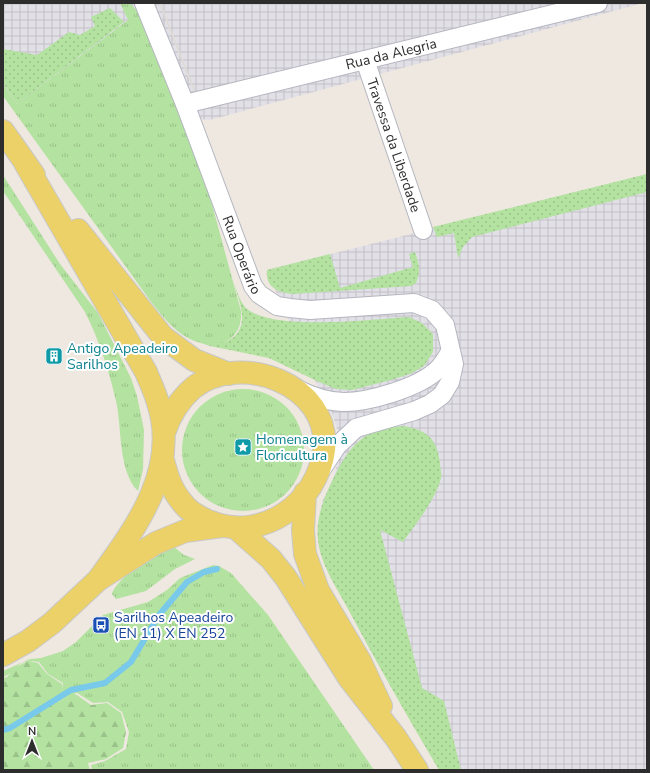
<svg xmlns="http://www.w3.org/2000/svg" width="650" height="773" viewBox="0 0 650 773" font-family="'Nunito Sans',sans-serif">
	<defs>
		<pattern id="industrial-grid" width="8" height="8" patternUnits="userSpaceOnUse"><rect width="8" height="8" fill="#e2e0e7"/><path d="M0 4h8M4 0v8" fill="none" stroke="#c2c0c6"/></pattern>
		<pattern id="grass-tufts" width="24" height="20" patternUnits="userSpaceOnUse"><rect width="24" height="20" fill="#b4e2a0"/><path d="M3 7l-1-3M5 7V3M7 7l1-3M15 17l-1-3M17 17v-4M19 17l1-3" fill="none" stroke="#9bc28a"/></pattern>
		<pattern id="forest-firs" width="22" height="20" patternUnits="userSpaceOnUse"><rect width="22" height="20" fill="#b4e2a0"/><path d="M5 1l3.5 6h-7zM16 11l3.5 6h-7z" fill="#9bc28a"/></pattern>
		<pattern id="garden-dots" width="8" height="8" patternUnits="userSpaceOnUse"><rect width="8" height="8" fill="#b4e2a0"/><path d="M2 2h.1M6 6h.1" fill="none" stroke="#9bc28a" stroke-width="1.8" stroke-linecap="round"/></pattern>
	</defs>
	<rect width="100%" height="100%" fill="#eee8e0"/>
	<path fill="url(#industrial-grid)" d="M3,3H643L210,120L152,115L69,177L3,84Z
		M647,175V770H453L322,555L318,541V526L322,502L334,477L339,456V436L331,410L311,373L267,270Z"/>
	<path fill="url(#grass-tufts)" d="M120,3H130L139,13L204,175L241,311C243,342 216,351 190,339C174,332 160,313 149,299L3,96V84L17,104L128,20Z
		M3,175L60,264L98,313L131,378L137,396L144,430L143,469L138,491C118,472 122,427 116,401C109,370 99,340 85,312L3,191Z
		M182 450a61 61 0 1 1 122 0a61 61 0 1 1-122 0Z
		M174,547L184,555L195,559L175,569L146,591L116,599L112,594C114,584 140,562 150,557C158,553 166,550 174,547Z
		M213,565L219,566L231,573L268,615L374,770H92L91,765L105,761L126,749L129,732L122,712L108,702L93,703L77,693H70L61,701L45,703L62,689L63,683L48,674L39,662C14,658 19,672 3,677V671L30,659L41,658L63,651L76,642L103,615L148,602L167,590L180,578Z"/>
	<path fill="url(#forest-firs)" d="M28,661L38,663L47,674L62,684V689L56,695L55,699L47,703L61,701L70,693H74L91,705L107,703L121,713L126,732L123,748L106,759L88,763L90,770H3V678L7,677L16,667Z"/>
	<path fill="url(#garden-dots)" d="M110,8L124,22L17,104L3,83V49L37,55L69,32L80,35L95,26L91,17Z
		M647,174V192L472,237L463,247L458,258L454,233L437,237L433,227Z
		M415,252C419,264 421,271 416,283L411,286L293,294C278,293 265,287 267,270L330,254L340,288L413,267L409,254Z
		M234,283C237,291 240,302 246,308C272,332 373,319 409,317L422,323L433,334V352L424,366L410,374L387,381L352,390L336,389L319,382L269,358L210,346L189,339C209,345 239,348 242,320C243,308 237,295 234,283Z
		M402,426C425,429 437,437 440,463C440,467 442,474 441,478C436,499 415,525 403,542L380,530L422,688L444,701L461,770H439C407,716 376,662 347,607C336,587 320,563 318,540C315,515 327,491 338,469C354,440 368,429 402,426Z"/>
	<path fill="#dedbd7" d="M159,3H161L196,93L195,95Z"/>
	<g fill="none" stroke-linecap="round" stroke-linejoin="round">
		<path stroke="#79c9eb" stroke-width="6" d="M3,730L10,728L71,690L105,683L131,662L159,615L187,582L204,572L217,569"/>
		<defs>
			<g id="minor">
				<path id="s1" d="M144,3L185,104L253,286L259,294L277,306L290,308L310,310L414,303L432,310L445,325L454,364L450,382L442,395L430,404L414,411L356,428L337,446L321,470"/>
				<path id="s2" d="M365,60L423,230"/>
				<path id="s3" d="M185,104L598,3"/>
				<path d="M297,389C311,396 328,402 344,402C369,402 417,388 436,371C442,366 446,359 450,352"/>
			</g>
			<path id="primary" d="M3,131L34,175
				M25,163L146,372C150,382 155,392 158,403C180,470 135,529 98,580
				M78,230L163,337L194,360L229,374
				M163,460C167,475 171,489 181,501C188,511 200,518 211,522C262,542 317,504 324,450C331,384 240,351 193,388C178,401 170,415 164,433
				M305,493L303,531L305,554L318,590L360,661L381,706
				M236,528L271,559L286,578L349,678L396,738L417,770
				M3,655L28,641L52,623L98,580L156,543L185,531L222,526"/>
		</defs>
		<use href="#minor" stroke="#b4b6c0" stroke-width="20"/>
		<use href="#primary" stroke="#c8c8c8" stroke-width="24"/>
		<use href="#minor" stroke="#fff" stroke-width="18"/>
		<use href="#primary" stroke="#ecd168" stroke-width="22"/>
	</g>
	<defs>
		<symbol id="building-square" viewBox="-11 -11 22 22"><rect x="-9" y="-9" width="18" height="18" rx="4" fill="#0f9aa8" stroke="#fff"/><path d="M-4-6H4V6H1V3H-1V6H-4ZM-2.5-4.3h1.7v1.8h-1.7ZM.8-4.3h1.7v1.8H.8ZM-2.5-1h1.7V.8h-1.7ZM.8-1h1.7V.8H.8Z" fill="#fff"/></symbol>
		<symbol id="sight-square" viewBox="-11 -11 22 22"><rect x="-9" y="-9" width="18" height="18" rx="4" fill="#0f9aa8" stroke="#fff"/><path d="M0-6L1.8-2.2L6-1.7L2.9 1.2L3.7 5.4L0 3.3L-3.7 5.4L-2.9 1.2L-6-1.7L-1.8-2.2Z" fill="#fff"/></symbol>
		<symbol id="bus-square" viewBox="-11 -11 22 22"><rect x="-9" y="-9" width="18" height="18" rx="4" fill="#1a4fb4" stroke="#fff"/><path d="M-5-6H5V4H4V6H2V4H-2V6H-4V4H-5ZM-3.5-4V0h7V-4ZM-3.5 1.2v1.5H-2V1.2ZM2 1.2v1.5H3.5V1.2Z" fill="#fff"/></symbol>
	</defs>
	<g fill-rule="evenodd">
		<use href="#building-square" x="44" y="346" width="20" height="20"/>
		<use href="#sight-square" x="233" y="437" width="20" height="20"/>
		<use href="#bus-square" x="91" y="615" width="20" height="20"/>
	</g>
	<g text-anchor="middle" stroke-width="4" stroke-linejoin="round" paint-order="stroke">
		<g font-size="14" fill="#2d2d2d" stroke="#fff">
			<text dy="5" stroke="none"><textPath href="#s3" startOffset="212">Rua da Alegria</textPath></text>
			<text dy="5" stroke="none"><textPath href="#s2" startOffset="90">Travessa da Liberdade</textPath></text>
			<text dy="5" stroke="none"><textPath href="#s1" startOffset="270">Rua Operário</textPath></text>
		</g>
		<g font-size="14" fill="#0d838f" stroke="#fff" text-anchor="start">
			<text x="67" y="353">Antigo Apeadeiro<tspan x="67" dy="16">Sarilhos</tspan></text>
			<text x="256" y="444">Homenagem à<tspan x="256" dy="16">Floricultura</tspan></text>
		</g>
		<g font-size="14" fill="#164399" stroke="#fff" text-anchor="start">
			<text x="114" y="622">Sarilhos Apeadeiro<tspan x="114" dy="16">(EN 11) X EN 252</tspan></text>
		</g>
	</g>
	<rect width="650" height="773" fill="none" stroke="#2d2d2d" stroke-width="8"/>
	<g transform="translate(32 741)" stroke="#ffffff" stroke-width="3" paint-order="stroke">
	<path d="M0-3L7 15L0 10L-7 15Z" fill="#2d2d2d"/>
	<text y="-6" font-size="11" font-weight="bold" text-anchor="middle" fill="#2d2d2d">N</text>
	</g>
</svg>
